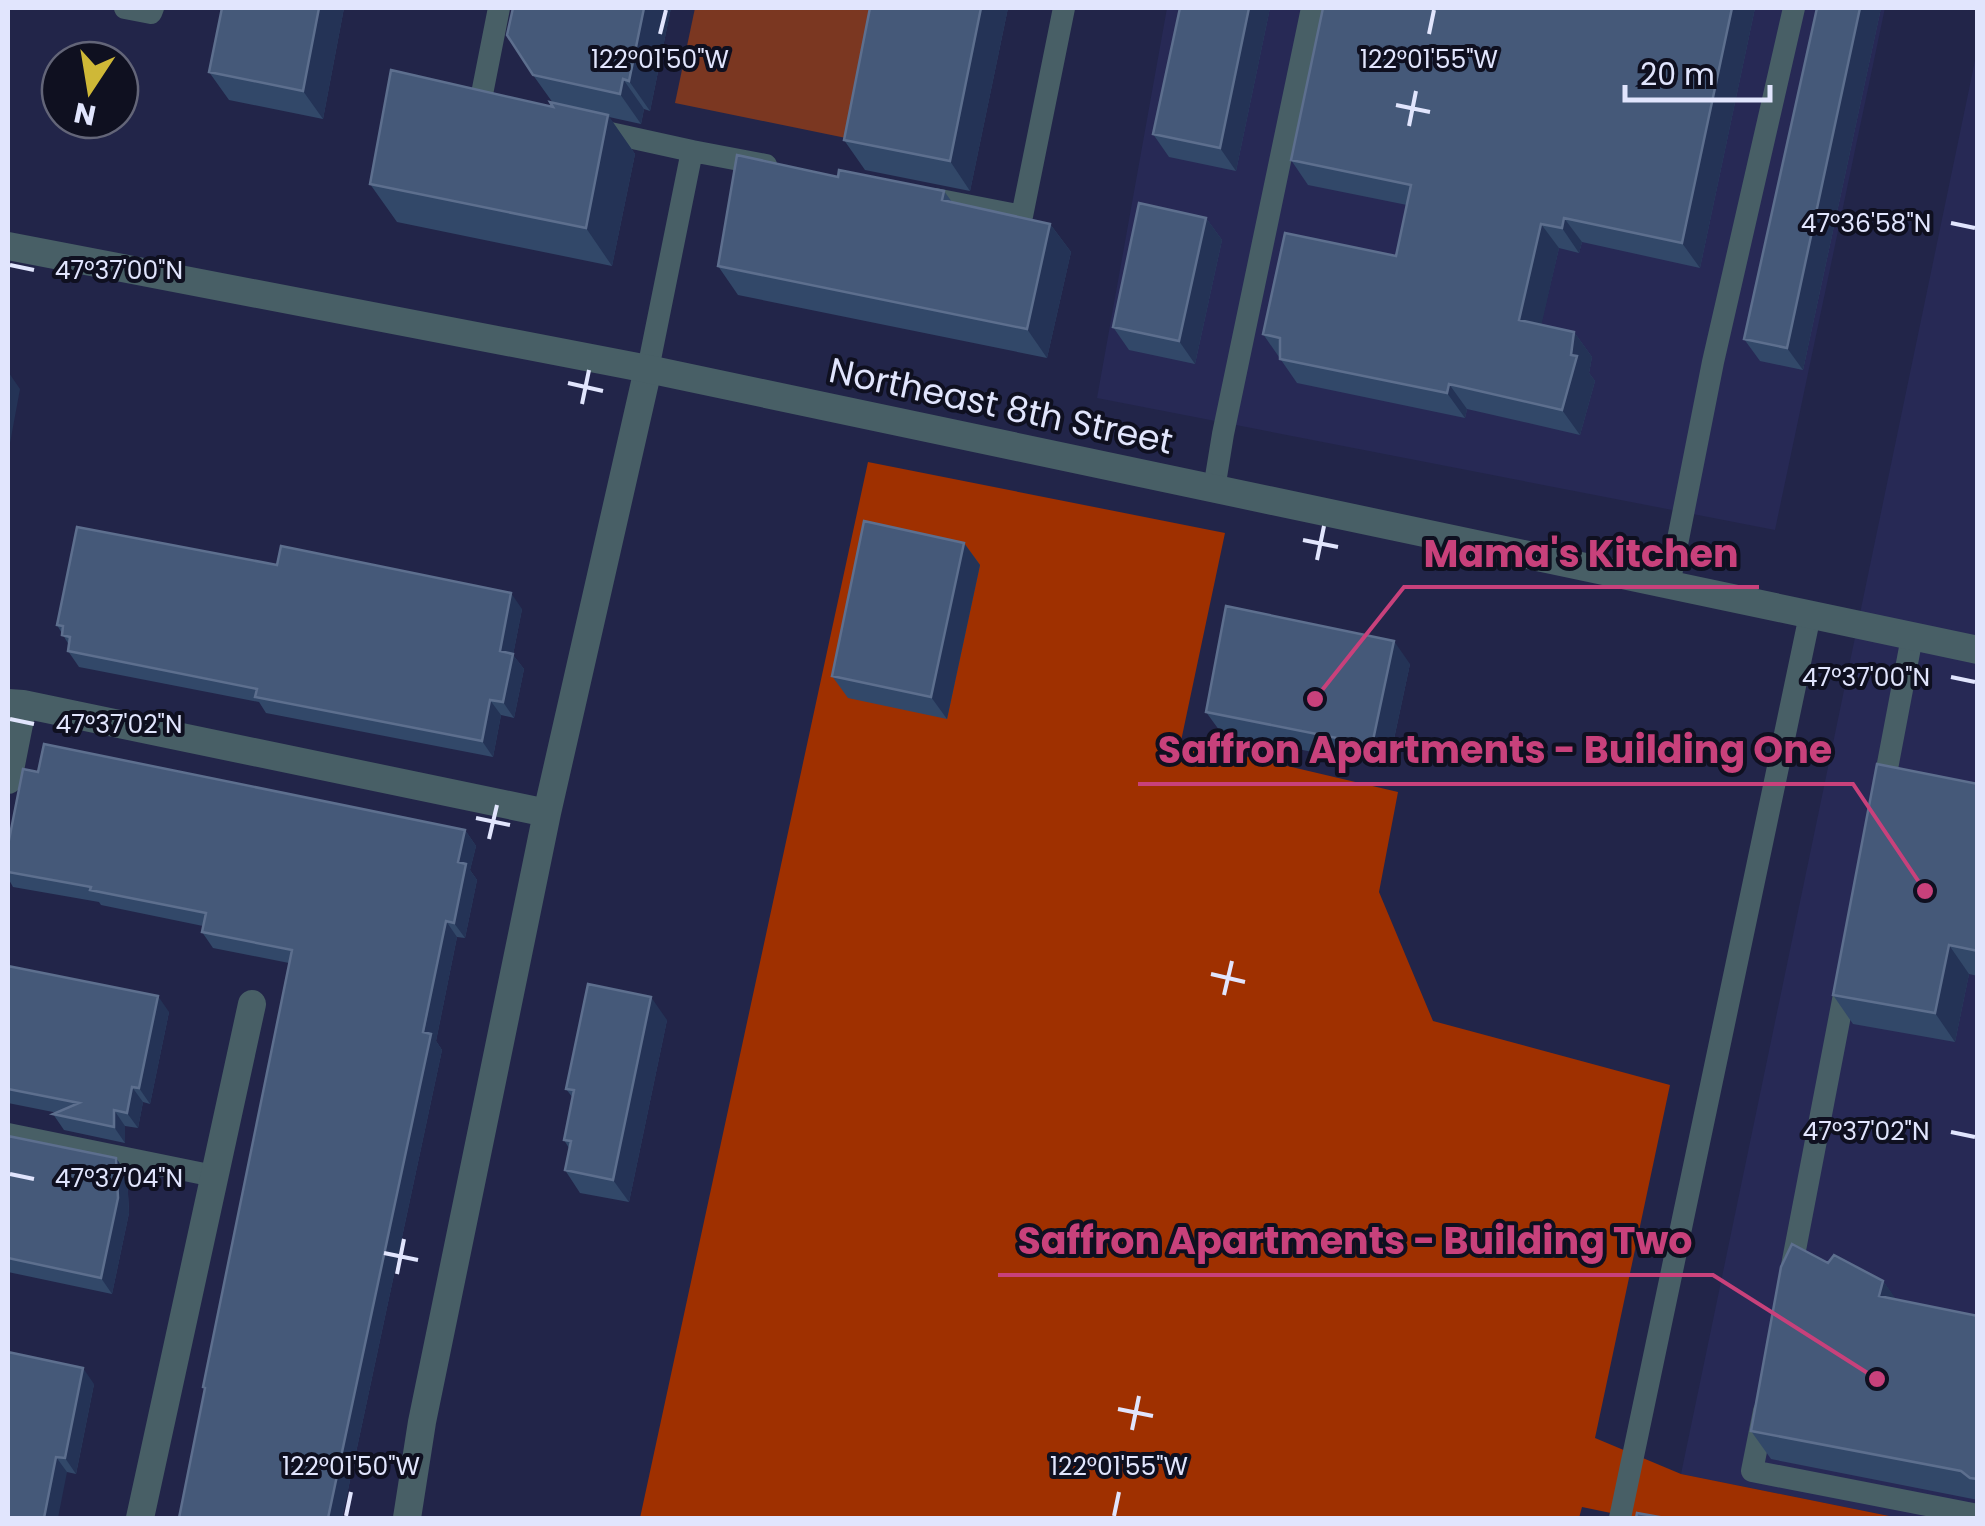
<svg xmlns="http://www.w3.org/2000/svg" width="1985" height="1526" viewBox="0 0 1985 1526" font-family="Poppins,sans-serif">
	<rect width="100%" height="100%" fill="#222549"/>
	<path fill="#272955" d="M1167,8H1885L1775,530L1097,398Z
		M1977,51V1518H1899L1681,1474Z"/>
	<path fill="#7b3721" d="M695,8H874L846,138L675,103Z"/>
	<path fill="#9f3000" d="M868,462L1225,533L1181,741L1398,792L1379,892L1433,1021L1670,1085L1595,1438L1681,1474L1899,1518H1635L1582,1507L1579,1518H640Z"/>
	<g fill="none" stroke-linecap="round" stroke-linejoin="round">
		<path stroke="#485f66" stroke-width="22" d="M125,8L151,13L153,8
			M497,108L480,104L499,8
			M592,129L692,151L648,369
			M692,151L766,165
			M935,199L1022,216L1064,8
			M1214,489L1223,434L1312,8
			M1669,585L1713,362L1794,8
			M1882,795L1912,637
			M8,1134L214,1176
			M1790,1276L1847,979
			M1764,1411L1752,1471L1978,1515
			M1620,1518L1810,615"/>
		<path stroke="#485f66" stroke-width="28" d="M8,703L23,704L547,813
			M8,780L23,704
			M140,1518L252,1004
			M407,1518L422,1422L547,813L648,369"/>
		<path stroke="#485f66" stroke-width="28" d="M8,246L648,369L1978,650"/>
	</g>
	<path fill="#324869" d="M344,8L323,119L229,100L209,72Z
		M671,8L650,111L644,109L641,124L609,117L635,154L612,266L397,222L370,184L553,107V103L533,75Z
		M870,8H1008L970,191L865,170L844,140Z
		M1180,8H1270L1236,171L1169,157L1153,134Z
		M1323,8H1755L1700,268L1582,242L1579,253L1559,248L1541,324L1574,332L1592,357L1589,373L1595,381L1580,435L1467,409L1465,418L1297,383L1263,334L1396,256L1407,205L1308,185L1291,160Z
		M1817,8H1881L1803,370L1760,361L1744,339Z
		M838,177L944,191L952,202L1050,224L1071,252L1047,358L738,295L718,266Z
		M1206,218L1222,240L1195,364L1129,350L1113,327Z
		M964,543L980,565L947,719L848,698L832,676Z
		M277,565L522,609L513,655L524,669L514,718L501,715L493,757L266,713L259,702L79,667L68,651L69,645L57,625Z
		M1410,664L1388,767L1222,734L1206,712Z
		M38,772L465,830L476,846L470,870L477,880L465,938L457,937L436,1041L442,1050L342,1518H179L205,1390L203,1387L289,963L213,948L202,932L203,926L101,905L99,902L13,887L8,878V845Z
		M1978,784V976L1969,974L1955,1042L1853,1024L1833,995Z
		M8,966L169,1012L150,1104L143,1102L138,1128L125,1126V1143L64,1130L53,1114L58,1113L8,1103Z
		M667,1020L629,1202L580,1193L565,1170L569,1148L564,1140L573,1098L566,1089Z
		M8,1136L116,1158L127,1174L129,1213L112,1294L8,1272Z
		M1828,1263L1883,1281L1896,1300L1978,1316V1500L1771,1459L1751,1431Z
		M94,1384L76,1474L67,1472L8,1518Z"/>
	<path fill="#243356" d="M319,8H344L323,119L303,91Z
		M644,8H671L650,111L629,81Z
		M981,8H1008L970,191L950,161Z
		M1249,8H1270L1236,171L1220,148Z
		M1732,8H1755L1700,268L1682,243Z
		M1860,8H1881L1803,370L1787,348Z
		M623,79L644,109L641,124L620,94Z
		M608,115L635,154L612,266L586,228Z
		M1206,218L1222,240L1195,364L1179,341Z
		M1564,218L1582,242L1579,253L1562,228Z
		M1050,224L1071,252L1047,358L1027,329Z
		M1541,224L1559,248L1537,344L1519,320Z
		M1574,332L1592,357L1589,373L1595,381L1580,435L1562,410Z
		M9,373L20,389L8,454V382Z
		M1449,384L1467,409L1465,418L1447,393Z
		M964,543L980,565L947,719L931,697Z
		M511,593L522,609L513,655L524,669L514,718L503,702L500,651Z
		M1394,641L1410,664L1388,767L1372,745Z
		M490,700L501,715L493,757L482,741Z
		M465,830L476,846L470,870L477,880L465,938L454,923L458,862Z
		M446,921L457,937L436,1041L442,1050L342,1518H328Z
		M1949,945L1969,974L1955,1042L1935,1013Z
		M158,996L169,1012L150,1104L139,1088Z
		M651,997L667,1020L629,1202L613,1180Z
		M132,1087L143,1102L138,1128L127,1113Z
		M114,1110L125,1126V1143L114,1127Z
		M116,1158L127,1174L129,1213L112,1294L101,1278Z
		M1883,1281L1903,1309L1879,1296Z
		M83,1368L94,1384L76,1474L65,1458Z
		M56,1457L67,1472L58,1518H44Z"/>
	<path fill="#455979" stroke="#5d6f8e" stroke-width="2.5" d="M222,8H319L303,91L209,72Z
		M513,8H644L629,81L623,79L620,94L533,75L507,35Z
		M870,8H981L950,161L844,140Z
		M1180,8H1249L1220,148L1153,134Z
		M1323,8H1732L1682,243L1564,218L1562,228L1541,224L1519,320L1574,332L1571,355L1577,356L1562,410L1449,384L1447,393L1280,359V338L1263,334L1285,233L1396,256L1411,185L1291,160Z
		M1817,8H1860L1787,348L1744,339Z
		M391,70L553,107L550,102L608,115L586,228L370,184Z
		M737,155L838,177L839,170L944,191L942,200L1050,224L1027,329L718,266Z
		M1139,203L1206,218L1179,341L1113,327Z
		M864,521L964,543L931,697L832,676Z
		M77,527L277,565L281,546L511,593L500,651L513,654L503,702L490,700L482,741L255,697L257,689L68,651L70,637L62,635L63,626L57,625Z
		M1226,606L1394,641L1372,745L1206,712Z
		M44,744L465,830L458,862L466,864L454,923L446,921L423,1032L431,1034L328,1518H179L205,1388L203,1387L292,950L202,932L206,913L90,890L91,887L8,872V845L23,769L38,772Z
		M1877,764L1978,784V951L1949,945L1935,1013L1833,995Z
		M8,966L158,996L139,1088L132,1087L127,1113L114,1110V1127L53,1114L79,1103L8,1089Z
		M588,984L651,997L613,1180L565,1170L571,1141L564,1140L574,1090L566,1089Z
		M8,1136L116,1158L118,1198L101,1278L8,1258Z
		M1792,1244L1828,1263L1834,1255L1883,1281L1879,1296L1978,1316V1479L1970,1478L1961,1471L1751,1431L1781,1267Z
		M8,1352L83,1368L65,1458L56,1457L44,1518H8Z
		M1637,1513L1665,1518H1636Z"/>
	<path fill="none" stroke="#e1e5fd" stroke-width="4" d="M660,34L666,10M1429,34L1434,10M1396,105L1430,112M1409,126L1416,91M1951,223L1975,228M10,265L34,270M568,383L603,391M582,404L589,370M1303,540L1338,547M1317,560L1324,526M1951,677L1975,682M10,719L34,724M476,818L510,825M489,839L497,805M1211,974L1245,982M1224,995L1232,961M1951,1132L1975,1137M10,1174L34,1179M384,1253L418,1260M397,1274L404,1239M1118,1409L1153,1416M1132,1430L1139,1396M346,1516L351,1492M1114,1516L1119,1492"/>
	<g text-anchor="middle" stroke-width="8" stroke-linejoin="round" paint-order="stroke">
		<g font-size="35" fill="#e1e5fd" stroke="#0f1020">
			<text transform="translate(1001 406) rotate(12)" y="12">Northeast 8th Street</text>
		</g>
	</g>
	<g font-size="25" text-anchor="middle" fill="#e1e5fd" stroke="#0f1020" stroke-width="8" stroke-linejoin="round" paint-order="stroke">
		<text x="660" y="68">122°01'50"W</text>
		<text x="1429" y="68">122°01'55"W</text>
		<text x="1866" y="232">47°36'58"N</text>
		<text x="119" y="279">47°37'00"N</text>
		<text x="1866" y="686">47°37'00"N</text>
		<text x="119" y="733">47°37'02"N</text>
		<text x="1866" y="1140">47°37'02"N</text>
		<text x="119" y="1187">47°37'04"N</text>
		<text x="351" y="1475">122°01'50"W</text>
		<text x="1119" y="1475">122°01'55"W</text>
	</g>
	<path fill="none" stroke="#c8417b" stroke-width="4" d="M1315 699L1404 587H1759M1925 891L1853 784H1138M1877 1379L1713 1275H998"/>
	<g fill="#c8417b" stroke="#0f1020" stroke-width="4">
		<circle cx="1315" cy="699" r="10"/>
		<circle cx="1925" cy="891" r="10"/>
		<circle cx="1877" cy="1379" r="10"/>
	</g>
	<g font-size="38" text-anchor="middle" font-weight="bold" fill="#c8417b" stroke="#0f1020" stroke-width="8" stroke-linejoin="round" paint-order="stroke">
		<text x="1581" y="567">Mama's Kitchen</text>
		<text x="1495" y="763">Saffron Apartments - Building One</text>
		<text x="1355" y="1254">Saffron Apartments - Building Two</text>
	</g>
	<rect width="1985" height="1526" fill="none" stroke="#e1e5fd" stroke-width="20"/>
	<g transform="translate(90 90) rotate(192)"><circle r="48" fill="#0f1020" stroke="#636578" stroke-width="2.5"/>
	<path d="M0-8L18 38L0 25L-18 38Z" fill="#cfb837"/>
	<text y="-15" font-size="28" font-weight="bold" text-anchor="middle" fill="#e1e5fd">N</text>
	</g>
	<path d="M1625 85v15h145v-15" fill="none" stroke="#e1e5fd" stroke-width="5"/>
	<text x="1640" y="85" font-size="30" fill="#e1e5fd" stroke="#0f1020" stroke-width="8" paint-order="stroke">20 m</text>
</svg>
